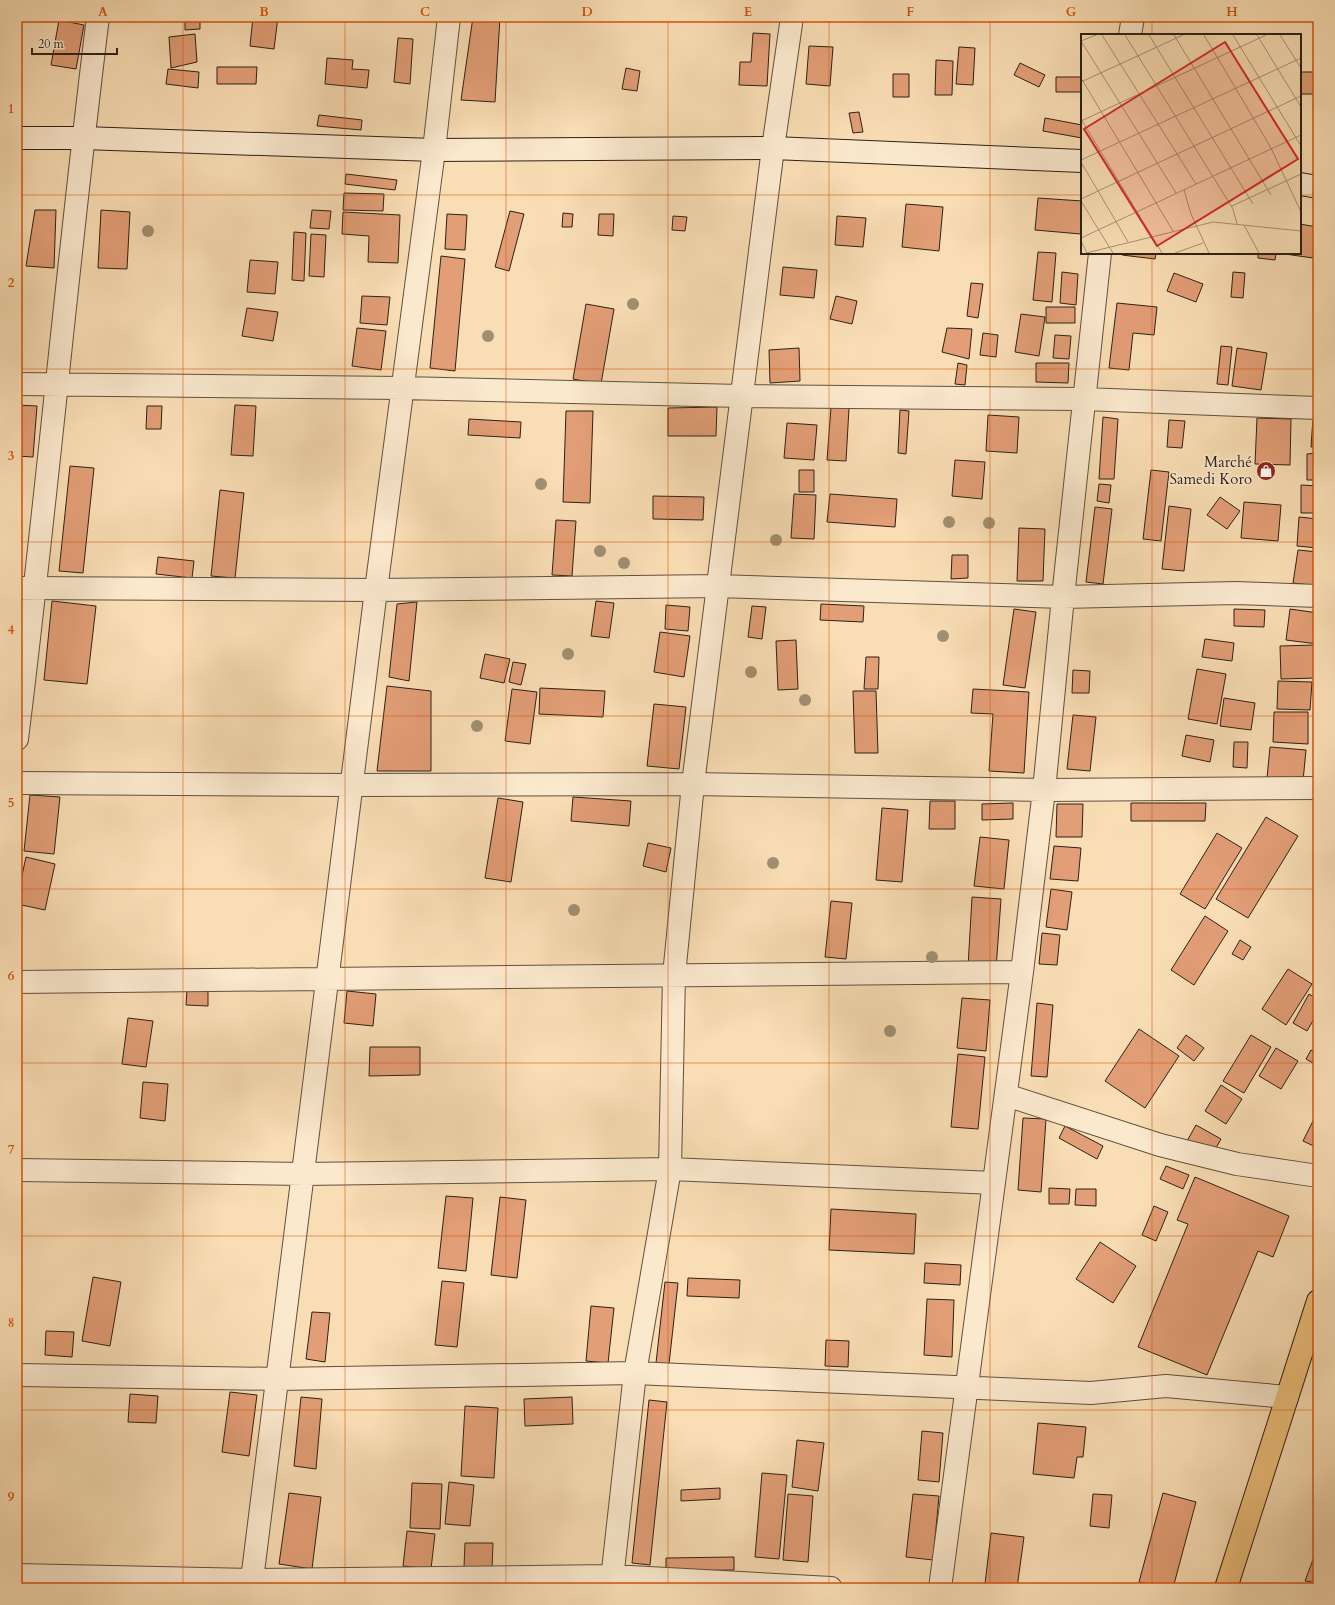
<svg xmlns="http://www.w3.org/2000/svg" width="1335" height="1605" viewBox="0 0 1335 1605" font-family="Cardo,serif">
	<rect width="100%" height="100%" fill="#f9ddb4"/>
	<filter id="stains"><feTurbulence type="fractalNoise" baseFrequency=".005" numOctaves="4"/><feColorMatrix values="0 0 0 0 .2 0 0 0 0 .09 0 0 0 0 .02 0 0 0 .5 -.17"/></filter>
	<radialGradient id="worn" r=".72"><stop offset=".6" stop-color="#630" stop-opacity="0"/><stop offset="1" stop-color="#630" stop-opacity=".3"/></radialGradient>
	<path fill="#e29e76" stroke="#2d2116" d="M185,17H200V29L185,30Z
		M253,17H278L274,49L250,46Z
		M300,17H331V21Z
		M473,17H500L495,102L461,100Z
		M59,20L84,25L76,69L51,65Z
		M753,33L770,34L767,86L739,85L740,62H751Z
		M195,34L197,62L171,68L169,37Z
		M398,38L413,39L410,84L394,82Z
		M809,46L833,47L830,86L806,84Z
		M959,47L975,48L973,85L956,84Z
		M327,58L353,60L352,69L369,70L367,88L325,84Z
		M936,60L953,61L952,95H935Z
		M1020,63L1045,75L1039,87L1014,75Z
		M217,67H257L256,84H217Z
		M626,68L640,71L637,91L622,89Z
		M168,69L199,72L198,88L166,84Z
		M1300,72H1318V94H1300Z
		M893,74H909V97H893Z
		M1056,77H1082V92H1056Z
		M859,112L863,132L853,133L849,113Z
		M319,115L362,120L361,130L317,126Z
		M1045,118L1082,125V138L1043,131Z
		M346,174L397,180L395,190L345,184Z
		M344,193L384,194L383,211L343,210Z
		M1038,198L1082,201L1081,234L1035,230Z
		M906,204L943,207L939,251L902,247Z
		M35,210H56L54,268L26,266Z
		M101,210L130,212L127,269L98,268Z
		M312,210L331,211L329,229L310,228Z
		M510,211L524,214L509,271L495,267Z
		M343,212L400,215L398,263L368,262L369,236L342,234Z
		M563,213L573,214L572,227H562Z
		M447,214L467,215L465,250L445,249Z
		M599,214H614L613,236L598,235Z
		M673,216L687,217L685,231L672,230Z
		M837,216L866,218L863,247L835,245Z
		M1300,224L1317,227L1313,258L1278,253H1300Z
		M294,232L306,233L304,281L292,280Z
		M311,234L326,235L324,277L309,276Z
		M1038,252L1056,253L1052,302L1033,300Z
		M1123,253H1156L1155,259L1122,255Z
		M1258,253H1276L1275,260L1258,258Z
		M441,256L465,259L455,371L430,368Z
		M250,260L278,262L275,294L247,292Z
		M783,267L817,270L814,298L780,295Z
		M1062,272L1078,274L1076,305L1060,303Z
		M1233,272L1245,273L1243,298L1231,297Z
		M1174,273L1203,284L1196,302L1167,291Z
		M971,283L983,284L978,318L967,316Z
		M362,296L390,297L387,325L360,323Z
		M836,296L857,301L852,324L830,319Z
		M1117,303L1157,307L1154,335L1133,333L1129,370L1109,368Z
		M586,304L614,309L601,384L573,379Z
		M1046,307H1075V323H1046Z
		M247,308L278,312L273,341L242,336Z
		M1021,314L1045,317L1039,356L1015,352Z
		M357,328L386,331L381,370L352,366Z
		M947,328L972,329L969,359L942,352Z
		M983,333L998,335L996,357L980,355Z
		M1055,335L1071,336L1069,359L1053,358Z
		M1221,346L1232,347L1228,385L1217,384Z
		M799,348L800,381L770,383L769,350Z
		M1237,348L1267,353L1261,390L1232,386Z
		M958,363L967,365L965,385L955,384Z
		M1036,363H1069L1068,383L1036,382Z
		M17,405L37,406L33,457L17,456Z
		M235,405L256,406L253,456L231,455Z
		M147,406H162L161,429H146Z
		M717,407L716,436H668V408Z
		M831,407L849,408L846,461L827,460Z
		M900,410L909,411L906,454L898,453Z
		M566,411H593L590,503L563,502Z
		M988,415L1019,417L1017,453L986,451Z
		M1103,417L1118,419L1114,479H1099Z
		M1257,418L1291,419L1290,465L1255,464Z
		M1313,418L1318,419V447H1311Z
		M469,419L521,422L520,438L468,435Z
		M1169,420L1185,421L1182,448L1167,447Z
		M787,423L817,425L814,460L784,458Z
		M1318,453V480H1307V454Z
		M955,460L985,462L982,499L952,496Z
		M70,466L94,468L83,573L59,571Z
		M799,470H814V492H799Z
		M1151,470L1169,472L1161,541L1143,539Z
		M1099,484L1111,485L1109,503L1097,501Z
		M1301,485L1318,486V513H1301Z
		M220,490L244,493L235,578L211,576Z
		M17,492H21L17,532Z
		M794,494L816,495L814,539L791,538Z
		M830,494L897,499L895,527L827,522Z
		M653,496L704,497L703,520L653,519Z
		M1220,497L1240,511L1227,529L1207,515Z
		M1244,502L1281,505L1278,541L1241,538Z
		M1169,506L1191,509L1184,571L1162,569Z
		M1095,507L1112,509L1103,584L1086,582Z
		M1299,517L1318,519V548L1297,546Z
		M556,520L576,521L572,576L552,575Z
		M1019,528L1045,529L1043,581H1017Z
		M1298,550L1318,552V586L1293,583Z
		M952,555H968V578L951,579Z
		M158,557L194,561L192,578L156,574Z
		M52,601L96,606L87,684L44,680Z
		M596,601L614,603L609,638L591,636Z
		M417,602L409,681L389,677L397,604Z
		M821,604L864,606L863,622L820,620Z
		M666,605L690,607L688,631L665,629Z
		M752,606L766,607L762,639L748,637Z
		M1014,609L1036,612L1025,688L1003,685Z
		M1234,609L1265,610L1264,627L1234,626Z
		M1290,609L1318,613V644L1286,640Z
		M660,632L690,636L684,677L654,672Z
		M1205,639L1234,643L1232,661L1202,657Z
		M796,640L798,689L778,690L776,641Z
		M1315,645V678L1281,679L1280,646Z
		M485,654L510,659L504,683L480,678Z
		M866,657H879L878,689H864Z
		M513,662L526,664L521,685L509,682Z
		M1197,669L1226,674L1217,724L1188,719Z
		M1073,670L1090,671L1089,693H1072Z
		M1278,681L1312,682L1310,710L1277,709Z
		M387,686L431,691V771H377Z
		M540,688L605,691L603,717L539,714Z
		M512,689L537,692L530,744L505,741Z
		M973,689L1029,692L1024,773L989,771L993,714L971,713Z
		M853,691H876L878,753H855Z
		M1224,698L1255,703L1251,730L1220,726Z
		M654,704L686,707L679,769L647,766Z
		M1274,712H1308V744L1273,742Z
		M1073,715L1096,717L1090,771L1067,769Z
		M1186,735L1214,740L1210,762L1182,756Z
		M1234,742H1248L1247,768L1233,767Z
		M1270,747L1306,750L1303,781L1267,778Z
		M30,795L60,797L54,854L24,851Z
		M573,797L631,801L629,826L571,821Z
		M498,798L523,802L511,882L485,878Z
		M930,801H955V829H929Z
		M1013,803V819L982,820V804Z
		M1131,803H1206L1205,821H1131Z
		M1057,804H1083L1082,837H1056Z
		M882,808L908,810L902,882L876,880Z
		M1266,817L1298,836L1248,918L1216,899Z
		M1217,833L1242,848L1205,909L1180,894Z
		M980,837L1009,840L1004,889L974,886Z
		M648,843L671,848L666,872L643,866Z
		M1054,846L1081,848L1078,881L1050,879Z
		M26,857L55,864L45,910L17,904V898Z
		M1051,889L1072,892L1067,930L1046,927Z
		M972,897L1001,899L996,969L968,967Z
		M831,901L852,903L846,959L825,957Z
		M1205,916L1228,931L1194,985L1171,970Z
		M1042,933L1060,935L1057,965L1039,964Z
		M1240,940L1251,947L1243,960L1232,954Z
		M1288,969L1312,984L1286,1025L1262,1009Z
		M187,990L208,991V1006L186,1005Z
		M347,991L376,994L373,1026L344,1023Z
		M1309,994L1318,1000V1012L1307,1031L1293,1023Z
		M962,998L990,1000L986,1051L957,1048Z
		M1037,1003L1053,1005L1047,1077L1031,1076Z
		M128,1018L153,1021L146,1067L122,1064Z
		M1139,1029L1179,1056L1145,1108L1105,1081Z
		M1186,1035L1204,1048L1194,1061L1177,1048Z
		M1251,1035L1271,1047L1244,1093L1223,1081Z
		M370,1047H420V1075L369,1076Z
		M1276,1048L1298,1061L1281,1089L1259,1076Z
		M1311,1050L1318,1054V1066L1306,1059Z
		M958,1054L985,1057L978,1129L951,1127Z
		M143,1082L168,1084L165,1121L140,1118Z
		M1221,1085L1242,1099L1226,1124L1205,1111Z
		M1316,1115L1318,1116V1148L1303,1141Z
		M1023,1118L1046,1119L1041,1192L1018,1190Z
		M1196,1125L1221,1139L1212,1155L1187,1141Z
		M1065,1126L1103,1146L1097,1159L1059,1138Z
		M1166,1166L1189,1175L1183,1189L1160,1179Z
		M1195,1177L1289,1216L1273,1257L1258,1251L1207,1375L1138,1347L1188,1224L1177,1220Z
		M1049,1188L1070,1189L1069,1204H1049Z
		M1076,1189H1096V1206L1075,1205Z
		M446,1196L473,1198L466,1271L438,1268Z
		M500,1197L526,1200L517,1278L491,1275Z
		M1154,1206L1168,1212L1156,1241L1142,1235Z
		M831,1209L916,1214L914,1254L829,1250Z
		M1100,1242L1136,1266L1113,1303L1076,1279Z
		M925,1263L961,1265L960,1285L924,1283Z
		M93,1277L121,1282L110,1346L82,1341Z
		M688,1278L740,1280L739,1298L687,1296Z
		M442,1281L464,1283L457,1347L435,1345Z
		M665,1282L678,1283L669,1364L656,1363Z
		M927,1299L954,1300L952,1357L924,1355Z
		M591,1306L614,1308L608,1363L586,1361Z
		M312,1312L330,1313L325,1362L306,1359Z
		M46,1331L74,1332L72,1357L45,1355Z
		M826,1340L849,1341L848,1367L825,1366Z
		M230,1392L257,1395L249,1456L222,1452Z
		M130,1394L158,1396L156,1423L128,1422Z
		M301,1397L322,1399L316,1469L294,1466Z
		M572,1397L573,1424L525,1426L524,1399Z
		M649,1400L667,1402L650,1565L632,1563Z
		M465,1406L498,1408L494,1478L461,1476Z
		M1038,1423L1086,1427L1083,1457H1077L1074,1478L1033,1474Z
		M922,1431L943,1433L939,1482L918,1480Z
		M797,1440L824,1443L818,1491L792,1487Z
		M762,1473L787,1475L779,1559L755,1557Z
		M449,1482L474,1485L470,1526L445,1524Z
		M412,1483L442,1484L440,1529L410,1528Z
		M720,1488V1499L681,1501V1490Z
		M289,1493L321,1497L312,1569L279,1564Z
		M1163,1493L1196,1502L1173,1588H1163L1139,1582Z
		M788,1494L813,1496L808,1562L783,1560Z
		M913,1494L939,1496L933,1560L906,1557Z
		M1093,1494L1112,1495L1109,1528L1090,1526Z
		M407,1531L435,1534L431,1569L403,1566Z
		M991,1533L1024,1537L1017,1588L985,1584Z
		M465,1543H493L492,1568L464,1567Z
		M1318,1546V1583L1305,1581Z
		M734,1557V1570L666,1571V1558Z"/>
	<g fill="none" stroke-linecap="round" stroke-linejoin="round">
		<defs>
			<path id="street" d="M1130,35L1133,17
				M17,384L402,388L741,396L1084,399L1318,408
				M17,588L376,590L717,586L1063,597L1235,593L1318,596
				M17,739C47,498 68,257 98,17
				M17,783L352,785L693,784L1044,790L1318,788
				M17,982L1022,972
				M1006,1095L1160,1145L1237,1164L1318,1176
				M17,1170L304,1174L670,1169L994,1183
				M17,1375L279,1379L635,1373L1091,1393L1166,1386L1287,1397
				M17,1575L252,1580L612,1576L831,1588
				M251,1588L376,590L434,150L449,17
				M611,1588L635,1373L670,1169L674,975L693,784L773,148L792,17
				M940,1588L1022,972L1044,790L1063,597L1100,253"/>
			<path id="secondary" d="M17,138H83L434,150L773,148L1082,161
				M1300,184L1318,187"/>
			<path id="primary" d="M1226,1588L1318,1301"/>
		</defs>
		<use href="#street" stroke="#60503e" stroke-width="24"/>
		<use href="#secondary" stroke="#2d2116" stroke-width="24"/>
		<use href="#primary" stroke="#2d2116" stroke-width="24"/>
		<use href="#street" stroke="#fbe9ce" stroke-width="22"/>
		<use href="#secondary" stroke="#fbe9ce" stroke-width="22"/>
		<use href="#primary" stroke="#ecbe7a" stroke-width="22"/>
	</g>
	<g fill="#a09071">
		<circle cx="148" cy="231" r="6"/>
		<circle cx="633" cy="304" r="6"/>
		<circle cx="488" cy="336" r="6"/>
		<circle cx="541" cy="484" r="6"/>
		<circle cx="949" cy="522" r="6"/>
		<circle cx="989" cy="523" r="6"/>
		<circle cx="776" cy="540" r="6"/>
		<circle cx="600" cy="551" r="6"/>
		<circle cx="624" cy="563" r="6"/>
		<circle cx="943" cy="636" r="6"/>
		<circle cx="568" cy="654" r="6"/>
		<circle cx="751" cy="672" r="6"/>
		<circle cx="805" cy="700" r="6"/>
		<circle cx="477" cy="726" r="6"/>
		<circle cx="773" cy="863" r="6"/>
		<circle cx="574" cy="910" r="6"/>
		<circle cx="932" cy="957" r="6"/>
		<circle cx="890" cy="1031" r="6"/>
	</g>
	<path fill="none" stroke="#d5530d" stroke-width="1" stroke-opacity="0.55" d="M183,17V1588M345,17V1588M506,17V1588M668,17V1588M829,17V1588M990,17V1588M1152,17V35M17,195H1082M1300,195H1318M1152,253V1588M17,369H1318M17,542H1318M17,716H1318M17,889H1318M17,1063H1318M17,1236H1318M17,1410H1318"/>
	<defs>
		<symbol id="shop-disc" viewBox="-11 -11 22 22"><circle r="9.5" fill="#8f2418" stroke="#fbe9ce"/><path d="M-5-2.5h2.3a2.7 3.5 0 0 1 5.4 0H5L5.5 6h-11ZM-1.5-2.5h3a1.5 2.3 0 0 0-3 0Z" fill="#fff"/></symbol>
	</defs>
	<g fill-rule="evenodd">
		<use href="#shop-disc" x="1255" y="460" width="22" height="22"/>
	</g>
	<g text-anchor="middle" stroke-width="3" stroke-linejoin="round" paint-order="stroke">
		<g font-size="15" fill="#2d2116" stroke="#fbe9ce" text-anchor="end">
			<text x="1252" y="467">Marché<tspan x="1252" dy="17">Samedi Koro</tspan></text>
		</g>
	</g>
	<g transform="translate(1081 34)">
		<rect width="220" height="220" fill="#f9ddb4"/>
		<path fill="none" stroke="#a79275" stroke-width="1" d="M21,1L115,150M44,1L152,175L156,190M68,1L172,170M93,1L190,161M123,1L190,114L220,178M152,1L220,112M176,1L220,73M199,1L220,34M0,7L95,159M0,7L15,1M0,44L92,197M0,48L102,1M0,85L81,219M0,87L185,1M0,126L220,24M0,128L47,208M103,156L110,180L128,219M0,165L220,62M0,167L32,219M151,172L220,140M163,191L178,219M0,204L220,101M0,207L6,219M5,219L132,188L220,197M94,219L122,209"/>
		<path fill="#d62828" fill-opacity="0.15" stroke="#d62828" stroke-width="2" d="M144,8L217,125L76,212L3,95Z"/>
		<rect width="220" height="220" fill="none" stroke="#2d2116" stroke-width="2"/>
	</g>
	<rect width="1335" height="1605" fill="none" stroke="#f9ddb4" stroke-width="44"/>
	<path d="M32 48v6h85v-6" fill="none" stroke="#2d2116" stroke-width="2"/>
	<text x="38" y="48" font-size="12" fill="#2d2116" stroke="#fbe9ce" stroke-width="3" paint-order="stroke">20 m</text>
	<rect x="22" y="22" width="1291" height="1561" fill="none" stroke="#d5530d" stroke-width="1.5"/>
	<g font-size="13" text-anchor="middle" font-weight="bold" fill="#d5530d">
		<text x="103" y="16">A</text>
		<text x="264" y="16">B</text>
		<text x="425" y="16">C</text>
		<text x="587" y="16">D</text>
		<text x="748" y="16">E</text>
		<text x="910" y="16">F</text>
		<text x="1071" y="16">G</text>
		<text x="1232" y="16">H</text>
		<text x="11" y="113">1</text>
		<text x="11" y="287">2</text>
		<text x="11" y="460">3</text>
		<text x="11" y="634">4</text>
		<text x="11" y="807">5</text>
		<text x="11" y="980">6</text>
		<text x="11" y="1154">7</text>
		<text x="11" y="1327">8</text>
		<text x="11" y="1501">9</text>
	</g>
	<rect width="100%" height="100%" filter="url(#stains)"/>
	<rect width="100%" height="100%" fill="url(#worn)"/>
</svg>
